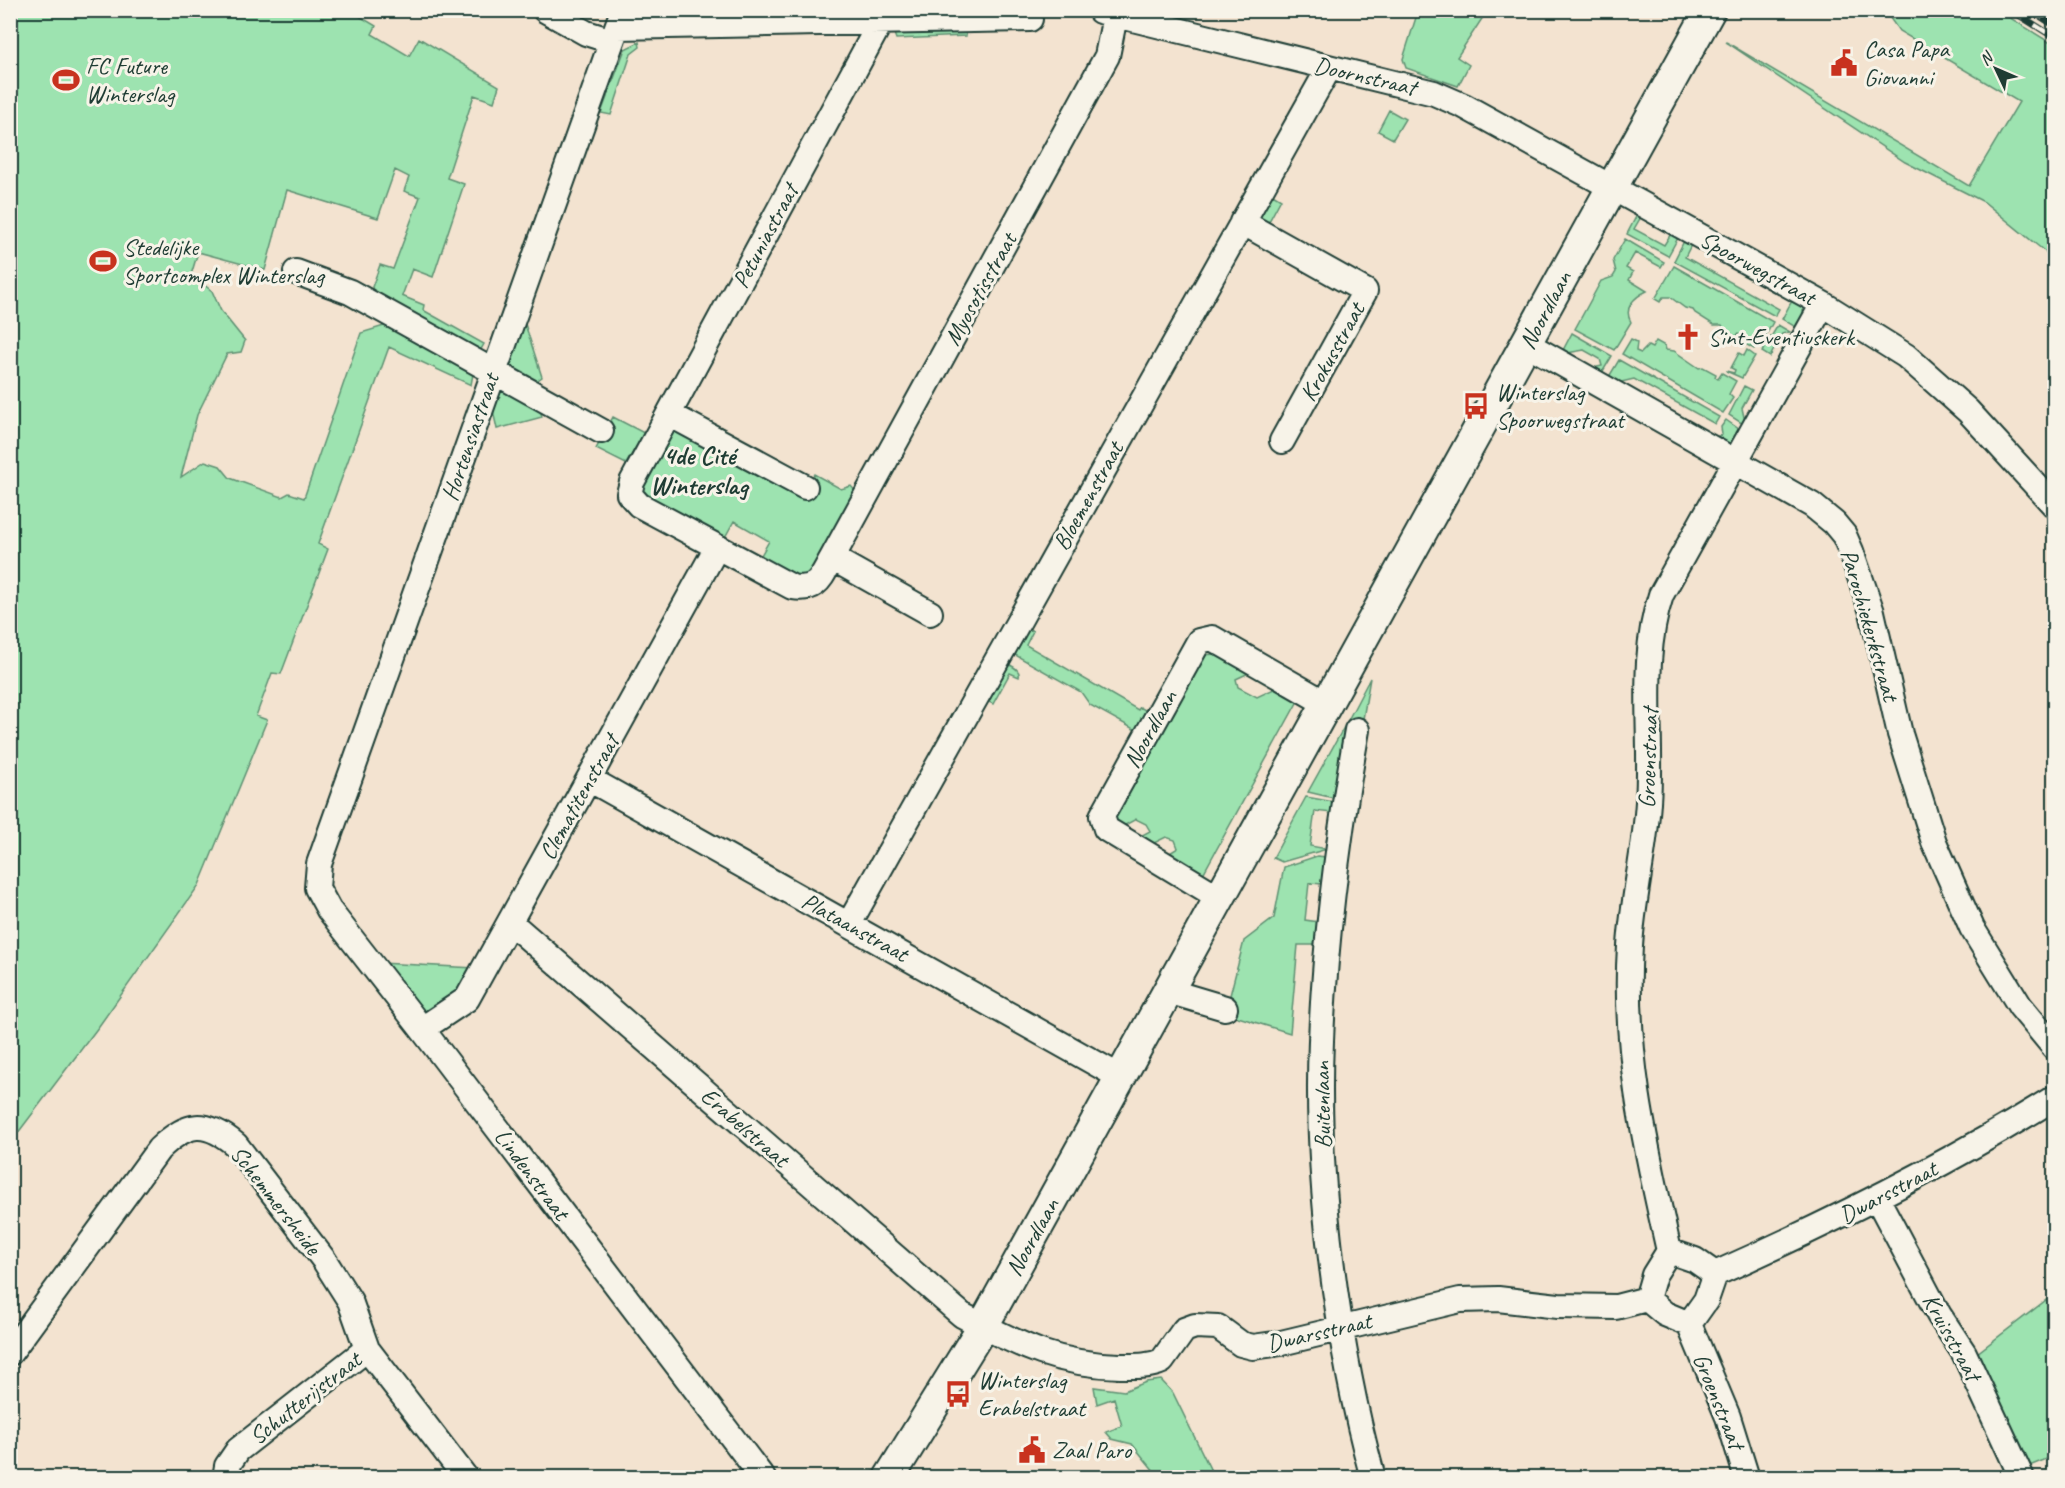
<svg xmlns="http://www.w3.org/2000/svg" width="2065" height="1488" viewBox="0 0 2065 1488" font-family="Caveat,sans-serif">
	<rect width="100%" height="100%" fill="#f3e3d0"/>
	<filter id="ink" filterUnits="userSpaceOnUse"><feTurbulence type="fractalNoise" baseFrequency=".0167" numOctaves="2"/><feDisplacementMap in="SourceGraphic" scale="12" xChannelSelector="R" yChannelSelector="G"/><feConvolveMatrix kernelMatrix="1 2 1 2 8 2 1 2 1" color-interpolation-filters="sRGB"/></filter>
	<g filter="url(#ink)">
		<path fill="#9de3b0" stroke="#5e9072" stroke-width="1.5" d="M10,11H351L376,26L372,34L409,56L419,38L499,86L494,102L474,95L447,178L464,184L433,277L412,269L402,296L424,305L423,310L484,344L480,351L375,298L372,287L380,265L393,269L420,197L404,191L409,177L395,170L378,218L287,190L265,270L198,252L191,275L212,291L221,311L245,341L241,352L227,354L197,415L181,477L205,461L220,466L230,478L282,497L289,493L304,498L361,333L387,325L473,374L471,385L389,347L318,544L328,549L281,674L272,673L256,716L267,720L199,885L99,1026L11,1142Z
			M1418,11H1487L1457,57L1469,65L1458,86L1406,68L1403,59Z
			M1885,11H1999L2054,45V259L1984,202L1905,162L1726,42L1969,186L2019,102L1899,31Z
			M966,28V36L896,39L893,31Z
			M639,42L640,47L631,54L611,115L601,113L625,49Z
			M1389,110L1405,119L1393,139L1378,131Z
			M1271,193L1281,199L1267,225L1258,217Z
			M1638,213L1642,215L1634,229L1664,245L1672,232L1679,236L1668,256L1627,234Z
			M1625,239L1664,262L1661,267L1635,253L1626,268L1633,272L1629,280L1647,291C1634,297 1623,308 1631,322L1614,350L1575,329L1601,281L1613,277L1616,272L1613,260Z
			M1685,239L1692,243L1685,257L1779,309L1775,316L1674,261Z
			M1674,266L1773,322L1765,337L1761,336L1754,349L1740,341L1742,336L1738,334L1736,337L1724,330L1722,325H1714L1695,313L1693,310L1685,308L1670,297H1663L1660,302L1655,299Z
			M1793,299L1803,307V321L1799,329L1782,319Z
			M518,324H525L542,377L532,384L512,371L507,362Z
			M1778,325L1790,332L1782,334L1770,357L1762,352Z
			M1572,333L1612,356L1600,376L1588,369L1602,366L1600,359L1584,350L1561,354Z
			M1631,339L1637,342L1636,351L1641,353L1648,346L1652,348L1656,341L1665,346L1666,350L1674,351L1699,368L1703,367L1716,374L1715,377L1718,379L1722,373L1736,381L1729,394L1733,398L1723,413L1622,354Z
			M1747,350L1755,356L1742,378L1726,371L1734,373L1735,370L1731,368L1739,353L1744,356Z
			M1619,360L1719,417L1715,424L1634,379L1613,384L1607,380Z
			M1744,386L1752,390L1742,408L1746,426L1729,415Z
			M502,389L539,405L542,417L497,429C494,413 487,399 502,389Z
			M613,417L644,433L626,464L596,449Z
			M1726,420L1743,432C1732,447 1725,446 1708,439L1722,435L1721,427Z
			M681,430L801,496L814,474L841,489L851,486L857,493L812,574L804,580L759,559L769,541L734,521L724,539L645,497L639,488L671,431Z
			M1024,626L1033,631L1026,645L1138,710L1140,707L1150,713L1139,732L1090,705L1081,692L1010,652Z
			M1216,654L1251,672L1236,679L1238,687L1257,697L1278,687L1298,701L1203,874L1165,856L1178,848L1175,840L1166,837L1148,846L1135,839L1150,831L1146,824L1136,819L1118,829L1113,813L1202,655Z
			M1005,662C1011,666 1021,669 1019,677L1010,673L993,704L983,699Z
			M1370,678L1362,725L1352,727L1347,722Z
			M1344,727L1351,735L1342,800L1308,792Z
			M1306,797L1340,803L1332,813L1315,811L1310,846L1327,849L1282,862L1273,858Z
			M1317,856L1326,857L1323,884L1309,883L1305,920L1319,922L1317,945H1298L1290,1033L1228,1014L1227,1007L1244,941L1274,918L1284,867Z
			M380,963L475,968L462,992L425,1016Z
			M2054,1294V1456L2027,1467L1972,1357Z
			M1161,1380L1173,1393L1214,1477H1159L1132,1444L1112,1439L1106,1432L1122,1426L1114,1398L1097,1404L1094,1387L1124,1391L1146,1382Z"/>
		<g fill="none" stroke-linecap="round" stroke-linejoin="round">
			<defs>
				<path id="minor" d="M545,10L586,33L612,41
					M623,10L319,864L317,888L329,910L422,1029L763,1478
					M1100,11L1434,93L1464,106L1823,304L1906,356L1968,411L2054,505
					M880,23L632,482L629,494L639,505L792,587C818,591 820,579 832,558L1107,56L1115,16
					M617,27L1030,19
					M1242,222L1365,291L1282,441
					M296,272L350,292L601,431
					M1527,344L1812,505L1834,523L1844,535L1851,551L1872,612L1900,734L1934,842L1972,928L2020,1006L2054,1047
					M669,414L805,487
					M832,558L930,613
					M1357,730C1339,832 1325,937 1321,1041C1315,1176 1337,1347 1373,1478
					M589,779L1120,1077
					M1220,898L1106,829L1102,816L1199,641L1212,638L1327,704
					M510,922L962,1315C1020,1345 1053,1364 1120,1366C1134,1366 1149,1367 1162,1361L1184,1330L1195,1326L1218,1327L1241,1344L1253,1347L1281,1343L1460,1300L1498,1299L1558,1306L1616,1307L1647,1299
					M849,924L1329,68
					M1168,991L1225,1008
					M422,1029L467,999L717,547
					M1877,1198L1939,1315L1964,1353L2022,1478
					M1669,1251C1646,1148 1623,1052 1630,946C1633,898 1645,850 1648,802C1653,733 1639,661 1661,595L1823,304
					M1669,1251L1695,1260L1715,1274L1706,1300L1689,1324L1665,1314L1647,1299L1654,1275Z
					M1715,1274C1832,1222 1945,1166 2054,1098
					M1689,1324L1728,1417L1747,1478
					M10,1353L159,1149C187,1122 205,1119 236,1145L324,1260L350,1301L367,1349L466,1478
					M225,1478L227,1466L238,1450L367,1349"/>
				<path id="tertiary" d="M889,1478L983,1326L1710,10"/>
			</defs>
			<use href="#minor" stroke="#1f3d34" stroke-width="28"/>
			<use href="#tertiary" stroke="#1f3d34" stroke-width="34"/>
			<use href="#minor" stroke="#f7f3e8" stroke-width="24"/>
			<use href="#tertiary" stroke="#f7f3e8" stroke-width="30"/>
			<defs>
				<path id="rail" d="M2011,10L2054,37
					M2031,10L2054,25"/>
			</defs>
			<use href="#rail" stroke="#1f3d34" stroke-width="7"/>
			<use href="#rail" stroke="#f7f3e8" stroke-width="4.5" stroke-dasharray="14" stroke-linecap="butt"/>
		</g>
	</g>
	<defs>
		<symbol id="civic-bare" viewBox="-9 -9 18 18"><path d="M-.6-6.5H3V-4.5H.6V-3L4-1V1h2V6H-6V1h2V-1L-.6-3ZM-1.2 2.5V6h2.4V2.5Z" fill="#c8321e" stroke="#f7f3e8" stroke-width="2.5" paint-order="stroke"/></symbol>
		<symbol id="stadium-bare" viewBox="-9 -9 18 18"><path d="M0-5a6.5 5 0 1 0 0 10a6.5 5 0 1 0 0-10ZM-3.5-1.8h7v3.6h-7Z" fill="#c8321e" stroke="#f7f3e8" stroke-width="2.5" paint-order="stroke"/></symbol>
		<symbol id="church-bare" viewBox="-9 -9 18 18"><path d="M-1.2-6h2.4v3.5h3.3v2.4h-3.3V6h-2.4V-.1h-3.3v-2.4h3.3Z" fill="#c8321e" stroke="#f7f3e8" stroke-width="2.5" paint-order="stroke"/></symbol>
		<symbol id="bus-bare" viewBox="-9 -9 18 18"><path d="M-5-6H5V4H4V6H2V4H-2V6H-4V4H-5ZM-3.5-4V0h7V-4ZM-3.5 1.2v1.5H-2V1.2ZM2 1.2v1.5H3.5V1.2Z" fill="#c8321e" stroke="#f7f3e8" stroke-width="2.5" paint-order="stroke"/></symbol>
	</defs>
	<g fill-rule="evenodd">
		<use href="#civic-bare" x="1825" y="44" width="38" height="38"/>
		<use href="#stadium-bare" x="47" y="61" width="38" height="38"/>
		<use href="#stadium-bare" x="84" y="242" width="38" height="38"/>
		<use href="#church-bare" x="1669" y="318" width="38" height="38"/>
		<use href="#bus-bare" x="1457" y="387" width="38" height="38"/>
		<use href="#bus-bare" x="939" y="1375" width="38" height="38"/>
		<use href="#civic-bare" x="1013" y="1431" width="38" height="38"/>
	</g>
	<g text-anchor="middle" stroke-width="6" stroke-linejoin="round" paint-order="stroke">
		<g font-size="24" fill="#1f3d34" stroke="#f7f3e8" text-anchor="start">
			<text x="1864" y="57">Casa Papa<tspan x="1864" dy="28">Giovanni</tspan></text>
			<text x="86" y="74">FC Future<tspan x="86" dy="28">Winterslag</tspan></text>
			<text x="123" y="255">Stedelijke<tspan x="123" dy="28">Sportcomplex Winterslag</tspan></text>
			<text x="1708" y="345">Sint-Eventiuskerk</text>
			<text x="1496" y="400">Winterslag<tspan x="1496" dy="28">Spoorwegstraat</tspan></text>
			<text x="978" y="1388">Winterslag<tspan x="978" dy="28">Erabelstraat</tspan></text>
			<text x="1052" y="1458">Zaal Paro</text>
		</g>
		<g font-size="24" fill="#1f3d34" stroke="#f7f3e8">
			<text transform="translate(1365 76) rotate(13)" y="8">Doornstraat</text>
			<text transform="translate(765 236) rotate(-62)" y="8">Petuniastraat</text>
			<text transform="translate(1758 268) rotate(29)" y="8">Spoorwegstraat</text>
			<text transform="translate(980 289) rotate(-61)" y="8">Myosotisstraat</text>
			<text transform="translate(1545 310) rotate(-62)" y="8">Noordlaan</text>
			<text transform="translate(1332 352) rotate(-61)" y="8">Krokusstraat</text>
			<text transform="translate(470 437) rotate(-71)" y="8">Hortensiastraat</text>
			<text transform="translate(1088 496) rotate(-61)" y="8">Bloemenstraat</text>
			<text transform="translate(1870 625) rotate(74)" y="8">Parochiekerkstraat</text>
			<text transform="translate(1150 729) rotate(-61)" y="8">Noordlaan</text>
			<text transform="translate(1648 758) rotate(-88)" y="8">Groenstraat</text>
			<text transform="translate(579 797) rotate(-61)" y="8">Clematitenstraat</text>
			<text transform="translate(855 927) rotate(29)" y="8">Plataanstraat</text>
			<text transform="translate(1322 1105) rotate(-91)" y="8">Buitenlaan</text>
			<text transform="translate(745 1127) rotate(41)" y="8">Erabelstraat</text>
			<text transform="translate(532 1174) rotate(53)" y="8">Lindenstraat</text>
			<text transform="translate(1888 1192) rotate(-28)" y="8">Dwarsstraat</text>
			<text transform="translate(276 1200) rotate(52)" y="8">Schemmersheide</text>
			<text transform="translate(1032 1237) rotate(-61)" y="8">Noordlaan</text>
			<text transform="translate(1319 1332) rotate(-13)" y="8">Dwarsstraat</text>
			<text transform="translate(1952 1337) rotate(61)" y="8">Kruisstraat</text>
			<text transform="translate(305 1398) rotate(-38)" y="8">Schutterijstraat</text>
			<text transform="translate(1719 1401) rotate(68)" y="8">Groenstraat</text>
		</g>
		<g font-size="26" font-weight="bold" fill="#1f3d34" stroke="#f7f3e8">
			<text x="699" y="464">4de Cité<tspan x="699" dy="30">Winterslag</tspan></text>
		</g>
	</g>
	<rect width="2065" height="1488" fill="none" stroke="#f7f3e8" stroke-width="36"/>
	<rect x="18" y="18" width="2029" height="1452" fill="none" stroke="#1f3d34" stroke-width="2" filter="url(#ink)"/>
	<g transform="translate(1996 69) rotate(314)" stroke="#f7f3e8" stroke-width="4.5" paint-order="stroke">
	<path d="M0-4.5L10 22L0 15L-10 22Z" fill="#1f3d34"/>
	<text y="-9" font-size="16" font-weight="bold" text-anchor="middle" fill="#1f3d34">N</text>
	</g>
</svg>
